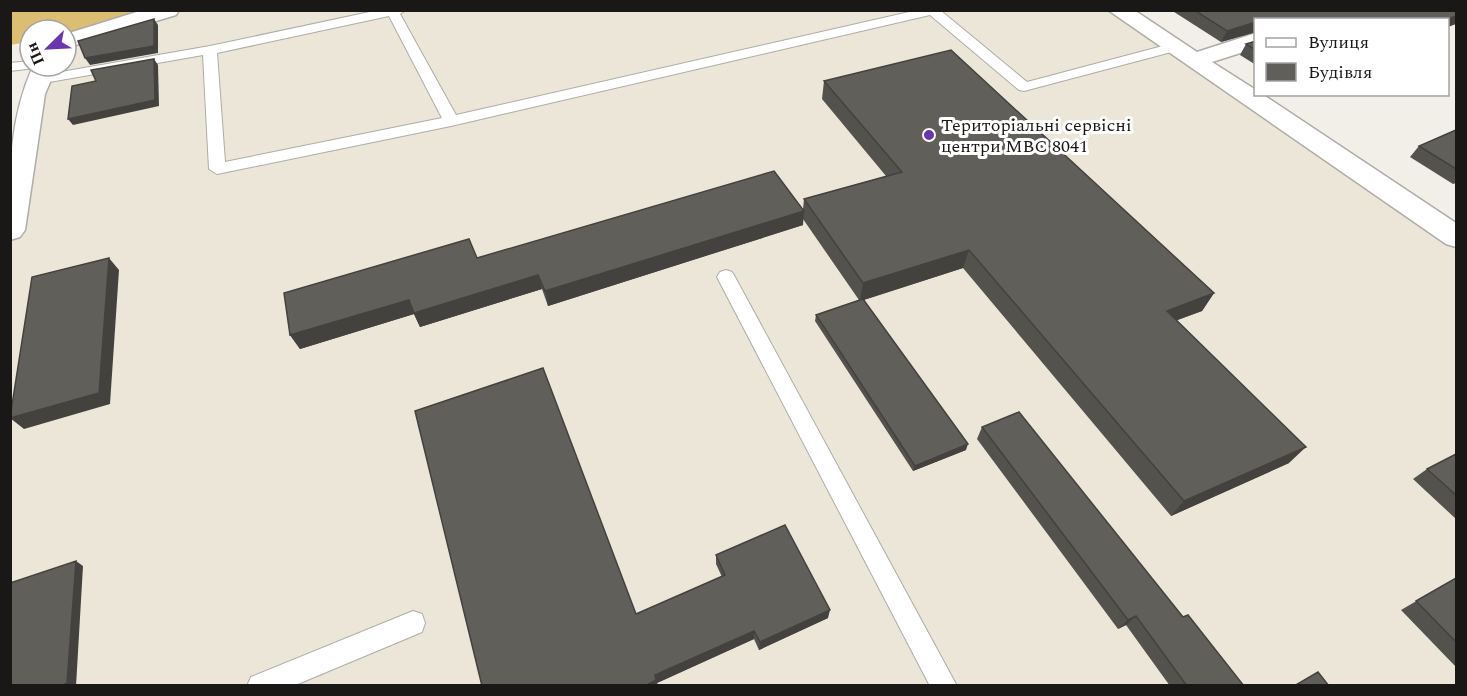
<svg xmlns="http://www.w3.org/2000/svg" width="1467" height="696" viewBox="0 0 1467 696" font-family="Spectral,serif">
	<rect width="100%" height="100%" fill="#f2efe9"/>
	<path fill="#ebe6d8" d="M168,10L1119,11L1456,237V685L11,686V230L45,66H66V41Z"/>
	<path fill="#dcbe72" d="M10,11H146L66,33V30H30V41L11,45Z"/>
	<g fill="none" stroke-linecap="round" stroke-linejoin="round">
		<defs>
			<path id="lane" d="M379,10H406L400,14L456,115L918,10H940L1027,82L1174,43L1181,47L1179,50L1024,91L1019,90L930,15L451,126L217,174L209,169L203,55L38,84L31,80L38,76L210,46ZM389,16L442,118L225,162L217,53Z
				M30,61V66H36L35,68L10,71V63Z
				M726,270L732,272L735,277L957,686H930L717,277L720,272Z
				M413,611L422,614L425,623L422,632L293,686H247L251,677Z"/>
			<path id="street" d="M143,10H179L176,15L66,48V34Z
				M1108,10H1134L1197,52L1256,33V48L1212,62L1256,90V94H1262L1456,223V247L1446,244Z
				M33,66H57L45,94L25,230L20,237L10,240C10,177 7,125 33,66Z"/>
		</defs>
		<use href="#lane" stroke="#aeaca6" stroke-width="2"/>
		<use href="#street" stroke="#aeaca6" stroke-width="3"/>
		<use href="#lane" fill="#fff" fill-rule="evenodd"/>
		<use href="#street" fill="#fff" fill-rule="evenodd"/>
	</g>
	<path fill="#53524d" d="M1171,10H1312L1311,11L1456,10L1256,20V32L1221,42Z
		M1256,41V65L1240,55L1246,44Z
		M824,81L1214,293L1202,311L1177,320L1289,463L1171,516L963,268L864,300L966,450L913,471L815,321L816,315L859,300L803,219V225L548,306L542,289L420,327L414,314L300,349L290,335L477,258L803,209L804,199L886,176L822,99Z
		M1456,130V183L1453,184L1410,157L1419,146Z
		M982,427L1183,617L1244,686H1170L1126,625L1118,629L977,439Z
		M1456,454V519L1413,479L1427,469Z
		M716,555L828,618L759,650L754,639L657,683L658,686H482L636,614L722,577L716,564Z
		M1456,578V667L1401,610Z"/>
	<path fill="#44423f" d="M1456,16V24L1448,27V20H1445Z
		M154,19L158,25V53L90,65L85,58Z
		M1256,22V32L1221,42L1227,31Z
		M154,59L158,65L159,106L73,125L68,119Z
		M804,211L803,225L548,306L545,291Z
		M969,250L963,268L860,301L863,283Z
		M109,258L119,270L110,404L24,429L10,418Z
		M538,275L542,289L420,327L414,314L300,349L290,335L409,300Z
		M1214,293L1202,311L1156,328L1167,311Z
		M968,444L966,450L913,471L915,466Z
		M1306,447L1289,463L1171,516L1184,501Z
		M76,561L83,566L76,686H61Z
		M830,610L828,618L759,650L760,642Z
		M1136,616L1126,625L1118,629L1128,620Z
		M754,631V639L657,683L658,686H645L655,675Z"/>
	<path fill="#615f5a" stroke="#44423f" stroke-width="1.5" d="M1194,10L1337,11L1340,10H1456V16L1445,20H1256V22L1227,31Z
		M154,19V46L85,58L78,41Z
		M1256,41V50L1246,44Z
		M951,50L1214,293L1167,311L1306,447L1184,501L969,250L863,283L804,199L902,172L824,81Z
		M154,59L155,100L68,119L72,86L96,81L91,70Z
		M1456,130V169L1419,146Z
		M774,171L804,211L545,291L538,275L414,313L409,300L290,335L284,293L469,239L477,258Z
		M109,258L99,393L10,418L32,277Z
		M863,299L968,444L915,466L816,315Z
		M543,368L636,614L725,575L716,555L785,525L830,610L760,642L754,631L655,675L656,680L645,686H482L415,411Z
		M1019,412L1183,617L1188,615L1244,686H1187L1136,616L1128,620L982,427Z
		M1456,454V495L1427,469Z
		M76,561L67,683L61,686H10V583Z
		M1456,578V642L1416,601Z
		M1318,672L1329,686H1294Z"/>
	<circle fill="#6936ad" stroke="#fff" stroke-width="2" cx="929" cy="135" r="6"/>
	<g text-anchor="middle" stroke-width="6" stroke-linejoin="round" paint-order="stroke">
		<g font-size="18" fill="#191816" stroke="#fff" text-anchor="start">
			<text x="941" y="131">Територіальні сервісні<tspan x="941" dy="21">центри МВС 8041</tspan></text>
		</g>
	</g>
	<rect width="1467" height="696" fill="none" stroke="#191816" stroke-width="24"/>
	<rect x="1254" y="18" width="195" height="78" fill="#ffffff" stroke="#a3a3a2" stroke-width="1.5"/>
	<rect x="1266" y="38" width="30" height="9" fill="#ffffff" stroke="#a3a3a2" stroke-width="1.5"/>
	<text x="1308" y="48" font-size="18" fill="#191816">Вулиця</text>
	<rect x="1266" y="63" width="30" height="18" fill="#615f5a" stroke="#a3a3a2" stroke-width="1.5"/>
	<text x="1308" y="78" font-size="18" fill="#191816">Будівля</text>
	<g transform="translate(48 48) rotate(246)"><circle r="28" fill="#ffffff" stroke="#a3a3a2" stroke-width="1.5"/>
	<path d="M0-4.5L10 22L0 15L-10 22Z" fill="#6936ad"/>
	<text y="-9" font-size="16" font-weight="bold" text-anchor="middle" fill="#191816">Пн</text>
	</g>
</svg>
